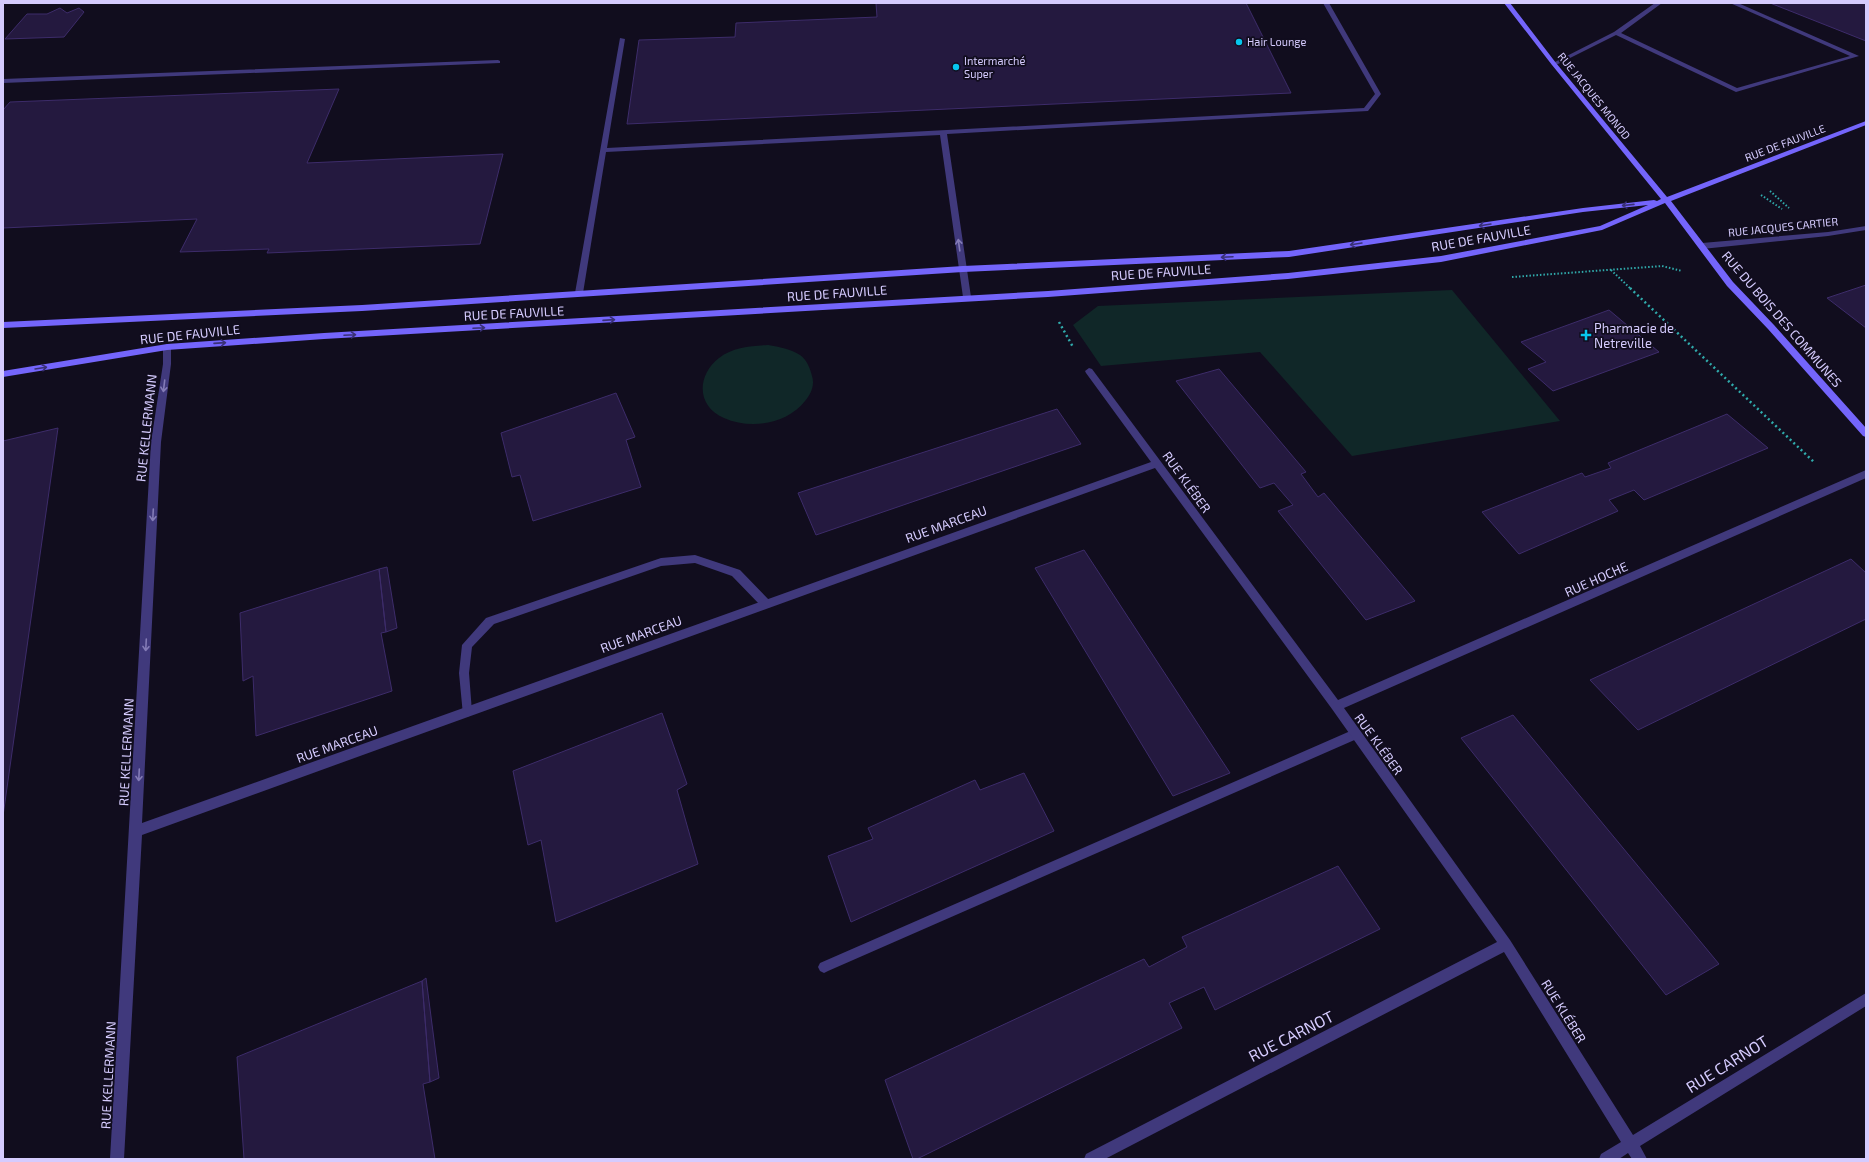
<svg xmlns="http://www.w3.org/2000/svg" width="1869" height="1162" viewBox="0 0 1869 1162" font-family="'Exo 2',sans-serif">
	<rect width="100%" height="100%" fill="#110d1e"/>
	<path fill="#102728" d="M1452,290L1560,421L1352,456L1260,352L1101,366L1073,325L1098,306Z
		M768,345C779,347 791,349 800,355C807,360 810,368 812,376C815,385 811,394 805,401C787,424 751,430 724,418C697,407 696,376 719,358C733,347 751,346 768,345Z"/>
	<path fill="#24193f" stroke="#3d2c6a" d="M876,3H1246L1291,93L627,124L639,40L735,37L736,23L877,17Z
		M1770,3H1866V41Z
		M60,8L67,13L79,8L84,12L64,37L5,39L27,14H47Z
		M339,89L307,163L503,154L480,244L267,253L269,249L180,252L197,219L3,228V110L10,102Z
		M1866,285V328L1827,298Z
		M1609,310L1659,352L1553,391L1528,369L1546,362L1521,342Z
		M1219,369L1306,472L1301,474L1318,497L1324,493L1415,601L1366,620L1278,511L1293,505L1274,483L1260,488L1176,381Z
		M616,393L635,437L626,440L641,487L533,521L520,475L512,477L501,433Z
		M1057,409L1081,444L816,535L798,493Z
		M1727,414L1768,448L1644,500L1634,490L1609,500L1618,511L1519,554L1482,512L1582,473L1585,477L1611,468L1608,463Z
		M58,428L3,816V441Z
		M1084,550L1230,773L1173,796L1035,568Z
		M1851,559L1866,573V619L1638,730L1590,680Z
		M387,567L397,628L386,632L379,569Z
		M379,569L386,632L381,633L392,691L256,736L253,676L243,681L240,613Z
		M662,713L687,784L677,790L698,864L556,922L541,840L528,845L513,771Z
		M1513,715L1719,964L1666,995L1461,738Z
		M1024,773L1054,831L851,922L828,856L873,839L868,828L975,780L980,790Z
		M1338,866L1380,929L1215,1010L1204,987L1169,1003L1182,1028L917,1159H913L885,1080L1144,959L1149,967L1187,947L1182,937Z
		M426,978L439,1078L430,1082L422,981Z
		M422,981L430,1082L423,1084L435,1159H244L237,1057Z"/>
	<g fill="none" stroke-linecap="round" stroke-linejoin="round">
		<path stroke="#30abac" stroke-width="2" stroke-dasharray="1.5 2" stroke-linecap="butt" d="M1770,191L1789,208
			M1761,195L1782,209
			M1611,270L1631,289
			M1512,277L1662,266L1682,271"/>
		<path stroke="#30abac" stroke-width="2.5" stroke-dasharray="2 3" stroke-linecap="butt" d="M1630,288L1815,463
			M1059,322L1073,347"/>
		<path fill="#40397c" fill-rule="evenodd" d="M1323,3H1329L1381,94L1368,111L947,134L971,297L970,299L967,300L963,297L940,135L606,152L583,293L579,296L575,293L620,38L625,39L607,148L1364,108L1375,94Z
			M1655,3H1662L1621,33L1737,88L1850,56L1730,3H1738L1859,56L1736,92L1616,35L1556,65L1551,64L1614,32Z
			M498,60L500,61V63L3,83V79Z
			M695,555L740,570L770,601L771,604L770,607L766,608L762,607L732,576L695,563L661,566L494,624L472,647L469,673L472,712L471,715L467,717L463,715L459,673L462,645L486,618L661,558Z
			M1355,729L1359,730L1361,734L1359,738L828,971L824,973L820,971L818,967L820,963Z"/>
		<path fill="#40397c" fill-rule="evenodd" d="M1866,226V230L1828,236L1702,249L1698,246L1702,243L1828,232Z
			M167,344L171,347V364L161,442L142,823L1151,462L1086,373L1085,371L1089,368L1092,369L1338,700L1866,470V478L1344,708L1510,940L1633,1135L1866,993V1006L1640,1146L1647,1159H1632L1628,1153L1619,1159H1599L1601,1154L1621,1142L1504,952L1105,1159H1084L1086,1154L1497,942L1332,709L1155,468L142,835L124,1159H110L151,442L163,364V347Z"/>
		<path fill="#7465fb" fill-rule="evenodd" d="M1504,3H1510L1556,63L1667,197L1866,121V125L1671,201L1733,282L1774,325L1866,428V437L1863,436L1768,329L1727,286L1665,203L1602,230L1441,262L1288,279L1048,297L324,339L167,350L3,377V371L167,344L324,333L1048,291L1288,273L1441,256L1600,226L1648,205L1583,212L1289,257L963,272L362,311L3,328V322L362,305L963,266L1289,251L1583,208L1654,200L1657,201L1661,199L1552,65Z"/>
	</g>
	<defs><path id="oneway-shaft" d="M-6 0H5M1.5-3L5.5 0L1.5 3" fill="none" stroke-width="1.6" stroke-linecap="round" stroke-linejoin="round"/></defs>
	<g stroke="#393076">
		<use href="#oneway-shaft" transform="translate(1628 205) rotate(174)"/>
		<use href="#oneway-shaft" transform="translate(1485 225) rotate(171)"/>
		<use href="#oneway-shaft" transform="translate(1356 244) rotate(171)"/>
		<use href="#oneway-shaft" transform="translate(1227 257) rotate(177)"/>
		<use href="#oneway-shaft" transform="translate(609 320) rotate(-4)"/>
		<use href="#oneway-shaft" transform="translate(479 328) rotate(-3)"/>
		<use href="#oneway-shaft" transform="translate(350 335) rotate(-3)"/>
		<use href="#oneway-shaft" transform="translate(220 343) rotate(-4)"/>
		<use href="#oneway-shaft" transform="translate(41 368) rotate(-9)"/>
	</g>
	<g stroke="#837bb6">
		<use href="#oneway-shaft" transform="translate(959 245) rotate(-98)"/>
		<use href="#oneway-shaft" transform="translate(164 386) rotate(97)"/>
		<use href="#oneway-shaft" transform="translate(153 515) rotate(93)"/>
		<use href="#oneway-shaft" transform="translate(146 645) rotate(93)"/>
		<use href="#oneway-shaft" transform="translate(139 775) rotate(93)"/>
	</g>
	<g fill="#07c6ee" stroke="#110d1e" stroke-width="1.5">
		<circle cx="1239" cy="42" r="4"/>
		<circle cx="956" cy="67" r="4"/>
		<path d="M1584 329h4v4h4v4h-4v4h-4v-4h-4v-4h4z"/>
	</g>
	<g text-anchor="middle" stroke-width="3.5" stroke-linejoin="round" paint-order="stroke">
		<g font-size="11" fill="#d5cbfe" stroke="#110d1e" text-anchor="start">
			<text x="1247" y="46">Hair Lounge</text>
			<text x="964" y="65">Intermarché<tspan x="964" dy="13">Super</tspan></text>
		</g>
		<g font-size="11" fill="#d5cbfe" stroke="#110d1e">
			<text transform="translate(1594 96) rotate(51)" y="4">RUE JACQUES MONOD</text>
			<text transform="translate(1785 143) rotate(-21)" y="4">RUE DE FAUVILLE</text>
			<text transform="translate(1783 227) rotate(-6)" y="4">RUE JACQUES CARTIER</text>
		</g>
		<g font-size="13" fill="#d5cbfe" stroke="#110d1e">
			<text transform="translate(1481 238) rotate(-10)" y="5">RUE DE FAUVILLE</text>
			<text transform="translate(1161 272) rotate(-4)" y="5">RUE DE FAUVILLE</text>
			<text transform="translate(837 293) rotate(-4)" y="5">RUE DE FAUVILLE</text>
			<text transform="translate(514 313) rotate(-3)" y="5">RUE DE FAUVILLE</text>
			<text transform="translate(1782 319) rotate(49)" y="5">RUE DU BOIS DES COMMUNES</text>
			<text transform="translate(190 334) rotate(-6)" y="5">RUE DE FAUVILLE</text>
			<text transform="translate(146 428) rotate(-84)" y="5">RUE KELLERMANN</text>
			<text transform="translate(1187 482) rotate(54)" y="5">RUE KLÉBER</text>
			<text transform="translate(946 524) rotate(-20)" y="5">RUE MARCEAU</text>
			<text transform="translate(1596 579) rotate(-24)" y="5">RUE HOCHE</text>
			<text transform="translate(641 634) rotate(-20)" y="5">RUE MARCEAU</text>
			<text transform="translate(337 744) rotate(-20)" y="5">RUE MARCEAU</text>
			<text transform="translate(1379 744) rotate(54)" y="5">RUE KLÉBER</text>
			<text transform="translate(126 752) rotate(-87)" y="5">RUE KELLERMANN</text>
			<text transform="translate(1564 1011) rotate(58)" y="5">RUE KLÉBER</text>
			<text transform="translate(108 1075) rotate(-87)" y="5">RUE KELLERMANN</text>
		</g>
		<g font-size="13" fill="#d5cbfe" stroke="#110d1e" text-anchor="start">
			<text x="1594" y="333">Pharmacie de<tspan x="1594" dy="15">Netreville</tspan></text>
		</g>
		<g font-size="16" fill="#d5cbfe" stroke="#110d1e">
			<text transform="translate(1291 1036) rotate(-27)" y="6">RUE CARNOT</text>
			<text transform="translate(1727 1064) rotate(-32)" y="6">RUE CARNOT</text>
		</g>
	</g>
	<rect width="1869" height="1162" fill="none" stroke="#d5cbfe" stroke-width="8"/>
</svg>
